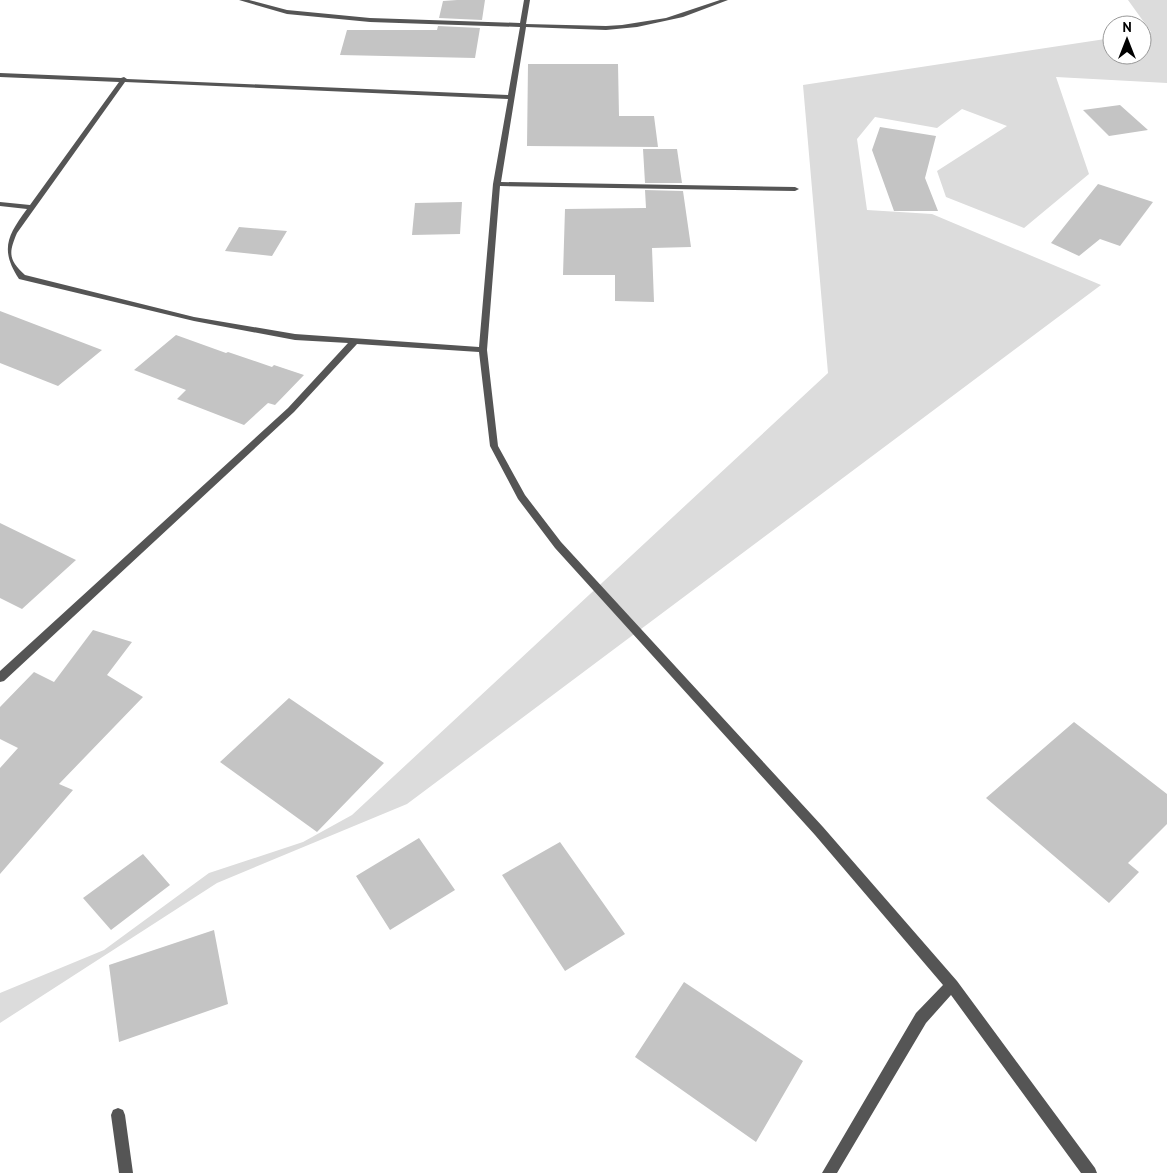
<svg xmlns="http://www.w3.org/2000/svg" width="1167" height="1173" viewBox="0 0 1167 1173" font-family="'PT Sans',sans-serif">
	<rect width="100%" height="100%" fill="#fff"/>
	<path fill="#dcdcdc" d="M1128,0H1167V83L1056,77L1089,174L1024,228L946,197L937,171L1007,126L962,109L937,128L875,117L857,139L867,210L932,214L1101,285L407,804L217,883L0,1023V993L104,950L209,873L303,842L352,815L828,373L803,85L1112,38V55H1142V33L1151,32Z"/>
	<path fill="#c4c4c4" d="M457,0H485L482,20L439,18L443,1Z
		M438,26L480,28L475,58L340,55L347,30H437Z
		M528,64H618L619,116H654L658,147L527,146Z
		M1120,105L1148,130L1109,136L1083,110Z
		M880,127L936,136L925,178L938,211H894L872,150Z
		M643,149H677L682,183H645Z
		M1098,184L1153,202L1120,246L1100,239L1079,256L1051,243Z
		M645,190L683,191L691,247L652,248L654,302L615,301V275H563L565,209L646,208Z
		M462,202L460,234L412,235L415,203Z
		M239,227L287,231L272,256L225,251Z
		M0,311L102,350L58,386L0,363Z
		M176,335L226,353L228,352L272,367L274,365L304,375L275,405L268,403L244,425L177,399L186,390L134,370Z
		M0,523L76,560L22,609L0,598Z
		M93,630L132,642L107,675L143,697L59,784L73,790L0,874V768L18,748L0,739V707L34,672L54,682Z
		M289,698L384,763L317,832L220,762Z
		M1074,722L1167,794V824L1128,863L1139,872L1109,903L986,798Z
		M419,838L455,890L390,930L356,876Z
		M560,842L625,934L565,971L502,875Z
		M143,854L170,885L111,930L83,898Z
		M214,930L228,1004L119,1042L109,965Z
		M684,982L803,1061L756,1142L635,1057Z"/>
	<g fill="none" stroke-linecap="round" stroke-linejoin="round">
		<path fill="#555" fill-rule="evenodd" d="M239,0H249L287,10L370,18L520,23L524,0H530L526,24L606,26L622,25L666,18L720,0H728L683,17L637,27L606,30L526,27L501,182L795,187L799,189L795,191L500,186L487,350L498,446L525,495L561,542L823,827L957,981L1095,1168L1097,1173H1081L951,995L926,1023L837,1173H822L916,1013L943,985L815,835L555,548L518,499L490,446L479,352L357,344L294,412L4,681L0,682V671L288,408L348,343L295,340L194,321L19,279C0,250 7,236 27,209L0,206V202L30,205L119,82L0,77V73L121,78L124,77L127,79L508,95L520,27L370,22L287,14ZM125,82L508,99L493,184L479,347L295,334L194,317L25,275C9,260 8,254 17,233Z
			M118,1108L123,1110L125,1115L133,1173H119L111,1115L113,1110Z"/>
	</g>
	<g transform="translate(1127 40)"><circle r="24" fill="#ffffff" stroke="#999999"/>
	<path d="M0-4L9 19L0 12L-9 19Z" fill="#000000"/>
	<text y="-8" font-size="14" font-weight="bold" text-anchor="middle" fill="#000000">N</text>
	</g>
</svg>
